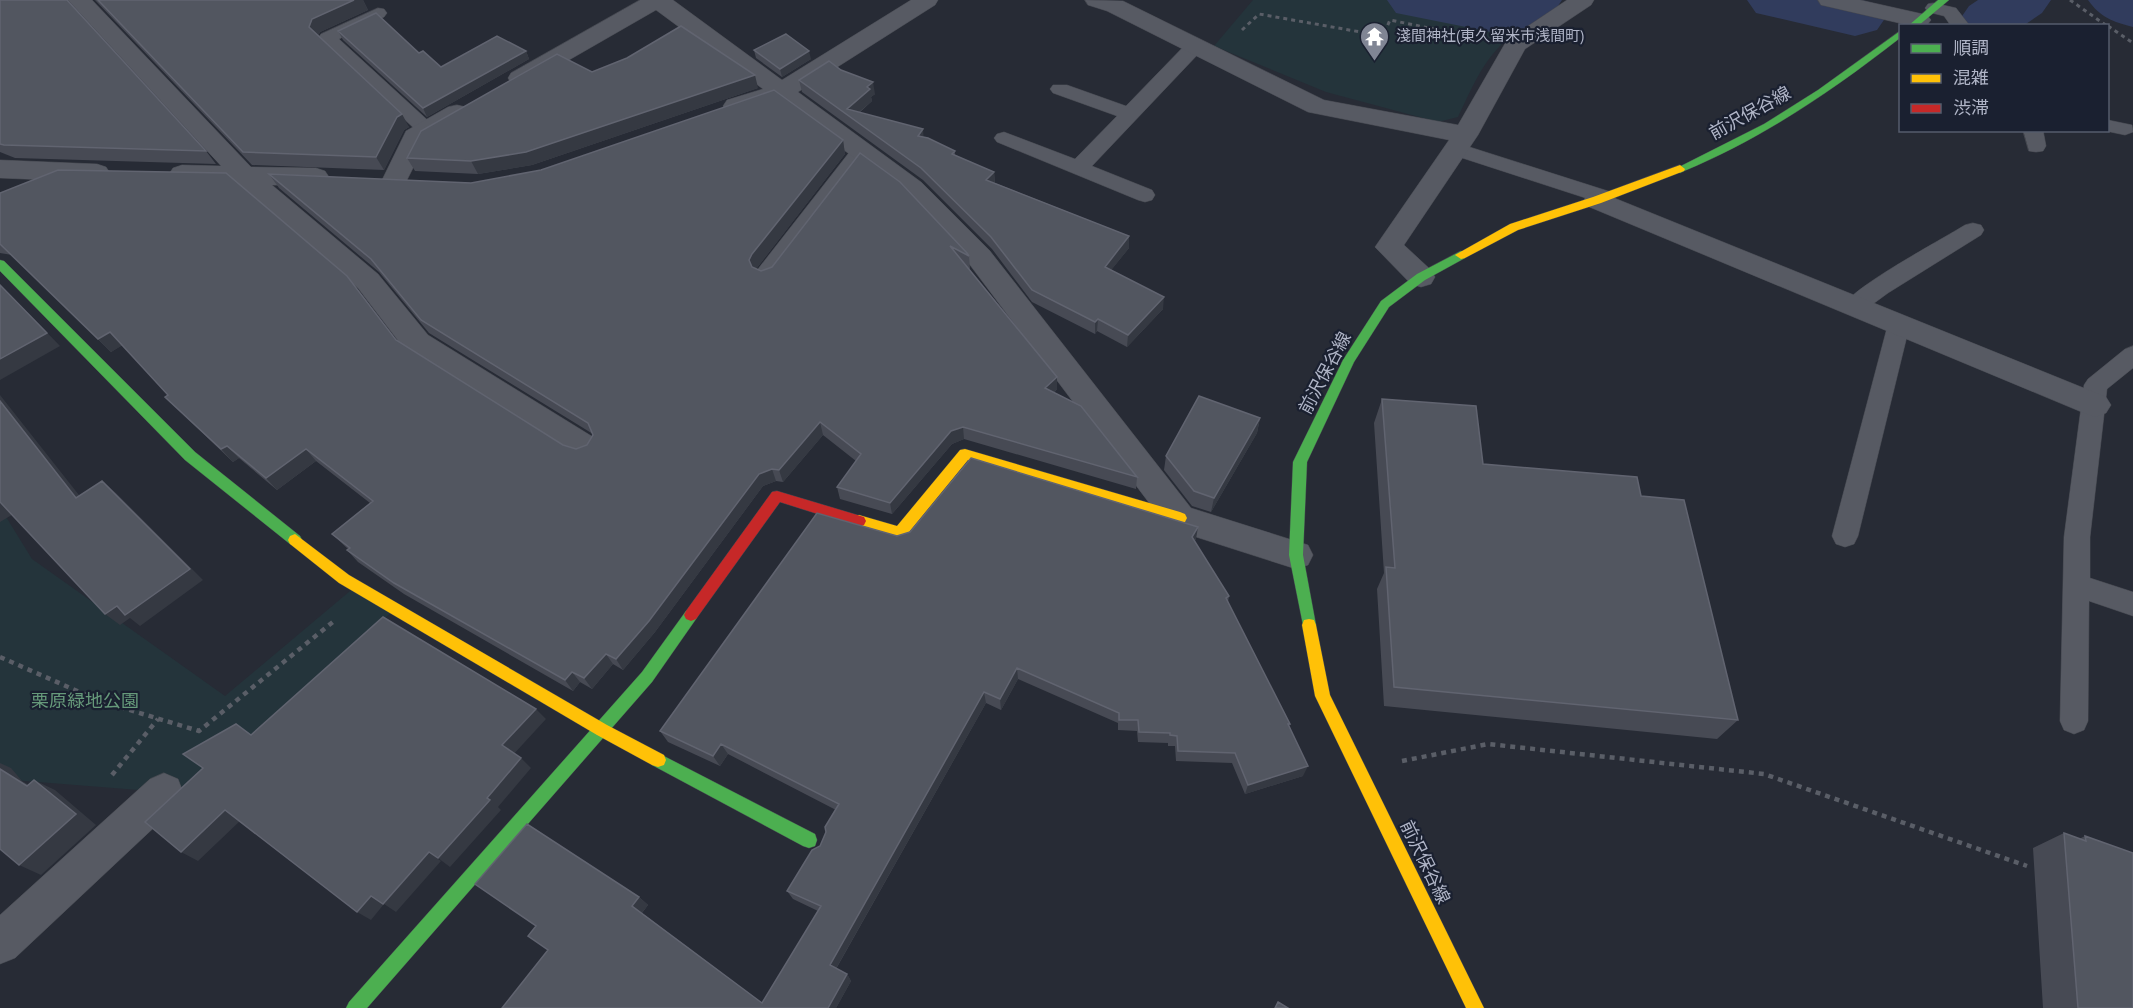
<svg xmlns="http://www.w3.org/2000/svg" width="2133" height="1008" viewBox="0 0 2133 1008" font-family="'PT Sans','Noto Sans JP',sans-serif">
	<rect width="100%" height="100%" fill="#272b35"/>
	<path fill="#24343b" d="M1253,0H1388L1525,25C1487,51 1477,77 1458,117L1438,122L1326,92L1214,46Z
		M0,507L32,559L225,696L356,586L396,608L186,804L164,792L0,779Z"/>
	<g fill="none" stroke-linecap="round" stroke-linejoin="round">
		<path fill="#313c5d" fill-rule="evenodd" d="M1387,0H1562L1553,13L1528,29L1506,35L1396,13Z
			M1747,0H1862L1877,4L1886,17L1877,30L1855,36L1756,13Z
			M1978,0H2051L2042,13L2023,26H1964L1960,19L1969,6Z
			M2088,0H2133V27C2113,22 2100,17 2088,0Z"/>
		<defs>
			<path id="lane" d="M1934,3L1956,8L1970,26H1951L1944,16L1928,12L1925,8L1928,4Z
				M378,8L384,9L387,13L384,17L339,39L434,126L437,130L434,134L427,136L420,134L318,38L321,34Z
				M1195,40L1202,42L1204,46L1202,50L1092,166L1152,190L1155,195L1152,200L1145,202L1138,200L997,142L994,138L997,134L1004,132L1075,159L1117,116L1053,93L1050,89L1053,85H1067L1126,106L1188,42Z
				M2108,120L2132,125L2133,132L2125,135L2101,130H2108Z
				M2023,130H2043L2046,146L2043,151L2036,152L2029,151Z
				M1457,143L1611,192L1614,197L1611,202L1604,204L1450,154L1447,149L1450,144Z
				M862,144L869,145L872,150L869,155L774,279L766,282L758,279L755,274L758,269L855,145Z
				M1973,223L1981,225L1984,230L1981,235L1888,293L1862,312L1854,314L1846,312L1843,306C1854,286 1941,240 1965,225Z
				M1899,316L1907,318L1910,324L1858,536L1854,544L1845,547L1836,544L1832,536L1888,324L1891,318Z
				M2133,346V368L2107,389L2090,537V578L2133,592V616L2089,601L2088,721L2084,730L2074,734L2064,730L2060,721L2064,537L2084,385L2088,379L2125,349Z"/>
			<path id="street" d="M68,0H92L251,167L316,168L325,171L329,177L325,183L316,186L272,185L378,274L428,335L593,437L598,446L593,455L582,459L571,455L406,351L358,288L238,184L182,183L173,180L169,174L173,168L182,165L221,166Z
				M640,0H673L782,80L911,0H938L935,5L798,92L921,182L990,251L1191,508L1308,545L1313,555L1308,565L1296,569L1168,528L970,265L903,194L778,101L736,114L727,112L723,106L727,100L763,89L656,10L529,83L520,85L511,83L508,78L511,73Z
				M1085,0L1123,1L1324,100L1458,125L1507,40L1567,0H1594L1591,5L1525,49L1478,135L1404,245L1431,270L1435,277L1431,284L1421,287L1411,284L1375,247L1449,140L1308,112L1107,11L1088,5Z
				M1818,0H1860L1927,15L1931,20L1927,25L1912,26L1821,5Z
				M457,105L466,107L470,113L466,119L426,142L404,186L395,189L386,186L382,180L406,131L448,107Z
				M0,160L97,164L106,167L110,173L106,179L97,182L0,178Z
				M1597,191L2106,397L2111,405L2106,413L2095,417L2084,413L1587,206L1584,200L1587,194Z
				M164,773L178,779L183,792L178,805L15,958L0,964V915L150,779Z"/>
			<path id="fast" d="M1938,0H1949L1918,26H1908Z
				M1900,31V38C1832,91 1763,138 1684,171L1680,173L1675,169L1764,124L1818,90Z
				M1461,251L1465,252V258L1425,280L1389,307L1354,362L1307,462L1303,555L1316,625L1314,630L1309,631L1304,630L1289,555L1293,462L1343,360L1381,301L1417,274Z
				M0,260L4,261L195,452L300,536L302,540L300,544L295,546L290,544L185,460L0,271Z
				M691,609L696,611L698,615L696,619L652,682L367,1008H346L349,1002L642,672L686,611Z
				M658,753L815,834L817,840L815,846L809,848L803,846L652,765L650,760L652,755Z"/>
			<path id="slow" d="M1680,165L1685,169L1684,171L1601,203L1518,230L1465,258L1461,259L1455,255L1510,224L1593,197Z
				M965,449L1180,512L1185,514L1187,518L1185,522L1180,524L968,460L905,537L900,539L854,525L852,521L854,517L859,515L897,526L960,450Z
				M295,534L349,575L607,725L664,755L666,760L664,765L658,767L652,765L597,735L339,583L290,544L288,540L290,536Z
				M1309,619L1314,620L1316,625L1330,695L1484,1008H1466L1315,696L1302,625L1304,620Z"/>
			<path id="jam" d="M777,491L864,517L866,521L864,525L859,527L780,502L696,619L691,621L686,619L684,615L686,611L772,492Z"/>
		</defs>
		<use href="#lane" stroke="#43464e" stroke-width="1"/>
		<use href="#street" stroke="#43464e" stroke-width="1"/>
		<use href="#fast" stroke="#43464e" stroke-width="1"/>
		<use href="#slow" stroke="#43464e" stroke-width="1"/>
		<use href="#jam" stroke="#43464e" stroke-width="1"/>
		<path stroke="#5a5e67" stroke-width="3" stroke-dasharray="4 4" stroke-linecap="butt" d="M2070,0L2107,26
			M2108,26L2133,43
			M1242,30L1259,14L1383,36
			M1378,47L1390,20L1478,38"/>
		<path stroke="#5a5e67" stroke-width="4.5" stroke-dasharray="5 5" stroke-linecap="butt" d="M0,657L100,701L199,731L334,621
			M1402,761L1488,744L1764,774L2027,866
			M112,775L158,719"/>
		<use href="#lane" fill="#575a63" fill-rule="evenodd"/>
		<use href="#street" fill="#575a63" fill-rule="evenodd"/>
		<use href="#fast" fill="#4caf50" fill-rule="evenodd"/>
		<use href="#slow" fill="#ffc107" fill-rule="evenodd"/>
		<use href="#jam" fill="#c62828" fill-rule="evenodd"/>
	</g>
	<path fill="#474a54" d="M0,0L206,151L216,164L15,158L0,152Z
		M95,0H363L368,10L320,32L318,36L409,127L404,130L384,170L252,165Z
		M338,31L419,53L441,67L526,51L529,59L427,117L343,40Z
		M754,50L811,59L782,77L756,58Z
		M592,72L758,88L532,165L478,174L415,171L407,158Z
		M799,80L875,94L871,97L872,101L859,113L923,137L955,151V155L994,172L995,183L1129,236V248L1111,270L1163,309L1127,347L1097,331L1095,334L1032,302L992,249L923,180L802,92Z
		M843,140L845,154L756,269L761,271L772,267L860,153L969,256L970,269L967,268L1057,389L1054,393L1137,477L1136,489L964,439L952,444L892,514L840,499L837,487L856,461L823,435L783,482L776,481L763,486L655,632L623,670L613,664L592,689L580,682L573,691L404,594L358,562L347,550L348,549L332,534L370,503L316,461L277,490L239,458L233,462L165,397L168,395L122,345L111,352L12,255L0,253V193L396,340L563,445L576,449L587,445L593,434L429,333L379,272L279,188L269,174L471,183Z
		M1382,399L1483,464L1641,496L1738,720L1717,739L1384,706L1377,589L1384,573L1374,423Z
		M1260,418L1257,433L1211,512L1192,506L1164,470L1166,456Z
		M897,536L1196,539L1194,542L1229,596L1228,602L1290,724L1289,726L1303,776L1245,794L1232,763L1176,761L1175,746H1168V743L1138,742L1137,731L1118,730V723L1018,679L1001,710L986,703L836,969L847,974L851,981L836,1008H502L639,897L648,905L642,913L762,1003L818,911L793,899L787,891L820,846L836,810L728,754L720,766L668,742L660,731Z
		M2064,833L2079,839L2085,836L2133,1008H2043L2033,848Z"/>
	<path fill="#353942" d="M354,0H363L368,10L320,32L316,40L309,27L312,19Z
		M526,51L529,59L427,117L423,108Z
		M809,51L811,59L782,77L780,69Z
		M755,75L758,88L532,165L478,174L471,161Z
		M873,82L875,94L871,97L872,101L852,118L847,109Z
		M402,114L409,127L404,130L384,170L376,157L397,117Z
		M923,129L924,142L918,136Z
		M843,140L845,154L753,273L749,260L752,254Z
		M994,172L995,184L986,180Z
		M1129,236V248L1104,279L1105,267Z
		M0,284L60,346L0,380Z
		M1164,297L1163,309L1127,347L1128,335Z
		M1098,319L1097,331L1095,334V322Z
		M110,332L123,345L111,352L98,339Z
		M1057,377V389L1046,401L1045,388Z
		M0,395L90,509L76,498L0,401Z
		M1260,418L1257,433L1211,512L1214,498Z
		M820,422L823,435L783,482L779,470Z
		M963,427L964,439L952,444L892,514L890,503L951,431Z
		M227,446L239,458L233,462L221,449Z
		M306,449L316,461L277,490L266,478Z
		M772,469L776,481L763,486L655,632L623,670L616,659L759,474Z
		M102,481L116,493L203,580L140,626L130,618L120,625L105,614Z
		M0,502L15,513L0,522Z
		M1198,527L1196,539L1190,550L1192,537Z
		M606,654L613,664L592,689L584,678Z
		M1017,668L1018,679L1001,710L1000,699Z
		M572,672L580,682L573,691L565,680Z
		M984,692L986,703L834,972L830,965Z
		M536,709L546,719L512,756L502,745Z
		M721,744L728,754L720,766L713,756Z
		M521,758L531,768L498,807L501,810L450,867L438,858L487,798Z
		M0,763L11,768L22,781L48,796L27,786L0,769Z
		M1308,766L1303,776L1245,794L1248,785Z
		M34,780L55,790L96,825L41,875L19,865Z
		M225,810L241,820L198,861L181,852Z
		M429,852L441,861L396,912L384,904L371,920L357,912L371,896Z
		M639,897L648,905L641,914L632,906Z
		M847,974L851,981L836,1008H828Z"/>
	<path fill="#525660" stroke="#616470" stroke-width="1.5" d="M0,0H67L206,151L4,145L0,144Z
		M98,0H354L312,19L309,27L402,114L397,117L376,157L243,152Z
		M376,13L419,53L423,51L441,67L497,36L526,51L423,108L338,31Z
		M681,26L755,75L526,152L471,161L407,158L421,131L557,54L592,72L627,58Z
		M786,34L809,51L780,69L754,50Z
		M829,61L841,70L873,82L867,87L870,89L847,109L923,129L918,136L928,138L955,151L952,154L994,172L986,180L1129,236L1105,267L1164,297L1128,335L1098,319L1095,322L1032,290L991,237L921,168L799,80Z
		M774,90L843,140L752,254L749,260L752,267L761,271L772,267L860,153L900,182L967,253L969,256L950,246L1057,377L1045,388L1081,406L1137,477L963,427L951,431L890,503L837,487L861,454L820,422L779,470L772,469L759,474L649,621L616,659L606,654L584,678L572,672L565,680L394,583L347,550L350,548L332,534L373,501L306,449L266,478L227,446L221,449L165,397L168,395L110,332L98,339L0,244V193L58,170L226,173L347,276L396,340L563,445L576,449L587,445L593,435L588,423L421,320L371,259L269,174L471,183L541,170Z
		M0,285L47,333L0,359Z
		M1199,396L1260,418L1214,498L1194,491L1166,456Z
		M1382,399L1476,406L1483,464L1637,477L1641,496L1684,500L1738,720L1394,687L1386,567L1395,568Z
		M0,401L76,498L102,481L190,569L125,615L117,606L105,614L0,502Z
		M971,458L1198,527L1192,537L1229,596L1226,598L1290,724H1288L1308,766L1248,785L1235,753L1178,751L1177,736L1170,735V733L1139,732L1138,720H1119V713L1017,668L1000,699L984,692L830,965L847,974L828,1008H502L548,950L528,936L536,926L475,884L527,824L639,897L632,906L762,1003L821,906L787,891L812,850L820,846L826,832L825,827L839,804L721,744L713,756L660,731L817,513L897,536L910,532Z
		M383,617L536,709L502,745L521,758L487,798L490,800L438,858L429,852L383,904L371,896L357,912L225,810L181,852L145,822L203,768L183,754L236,724L251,735Z
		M0,769L27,786L34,780L76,814L19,865L0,849Z
		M2064,833L2086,841L2085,836L2133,853V1008H2078Z
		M1278,1002L1288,1008H1275Z"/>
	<defs>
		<symbol id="temple-pin" viewBox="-11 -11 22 30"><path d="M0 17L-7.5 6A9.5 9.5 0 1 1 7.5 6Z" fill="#808594" stroke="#1a2030"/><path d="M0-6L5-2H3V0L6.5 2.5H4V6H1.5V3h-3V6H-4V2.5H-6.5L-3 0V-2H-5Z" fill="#fff"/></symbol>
	</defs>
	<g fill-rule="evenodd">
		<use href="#temple-pin" x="1358" y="20" width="33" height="45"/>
	</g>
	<g text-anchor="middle" stroke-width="4.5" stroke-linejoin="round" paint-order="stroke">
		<g font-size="15" fill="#b0b5c7" stroke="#1a2030" text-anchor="start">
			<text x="1396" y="41">淺間神社(東久留米市浅間町)</text>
		</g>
		<g font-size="18" fill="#b0b5c7" stroke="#1a2030">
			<text transform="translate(1750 113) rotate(-29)" y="6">前沢保谷線</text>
			<text transform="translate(1325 373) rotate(-62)" y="6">前沢保谷線</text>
			<text transform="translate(1425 862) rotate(64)" y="6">前沢保谷線</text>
		</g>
		<g font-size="18" fill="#66997a" stroke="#1a2030">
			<text x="85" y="707">栗原緑地公園</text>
		</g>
	</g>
	<rect x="1899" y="24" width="210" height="108" fill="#1a2030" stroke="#565c6c" stroke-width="1.5"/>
	<rect x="1911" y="44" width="30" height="9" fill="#4caf50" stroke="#565c6c" stroke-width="1.5"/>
	<text x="1953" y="54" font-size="18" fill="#b0b5c7">順調</text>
	<rect x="1911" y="74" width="30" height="9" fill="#ffc107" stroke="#565c6c" stroke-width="1.5"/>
	<text x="1953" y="84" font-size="18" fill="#b0b5c7">混雑</text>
	<rect x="1911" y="104" width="30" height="9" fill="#c62828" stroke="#565c6c" stroke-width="1.5"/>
	<text x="1953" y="114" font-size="18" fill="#b0b5c7">渋滞</text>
</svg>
